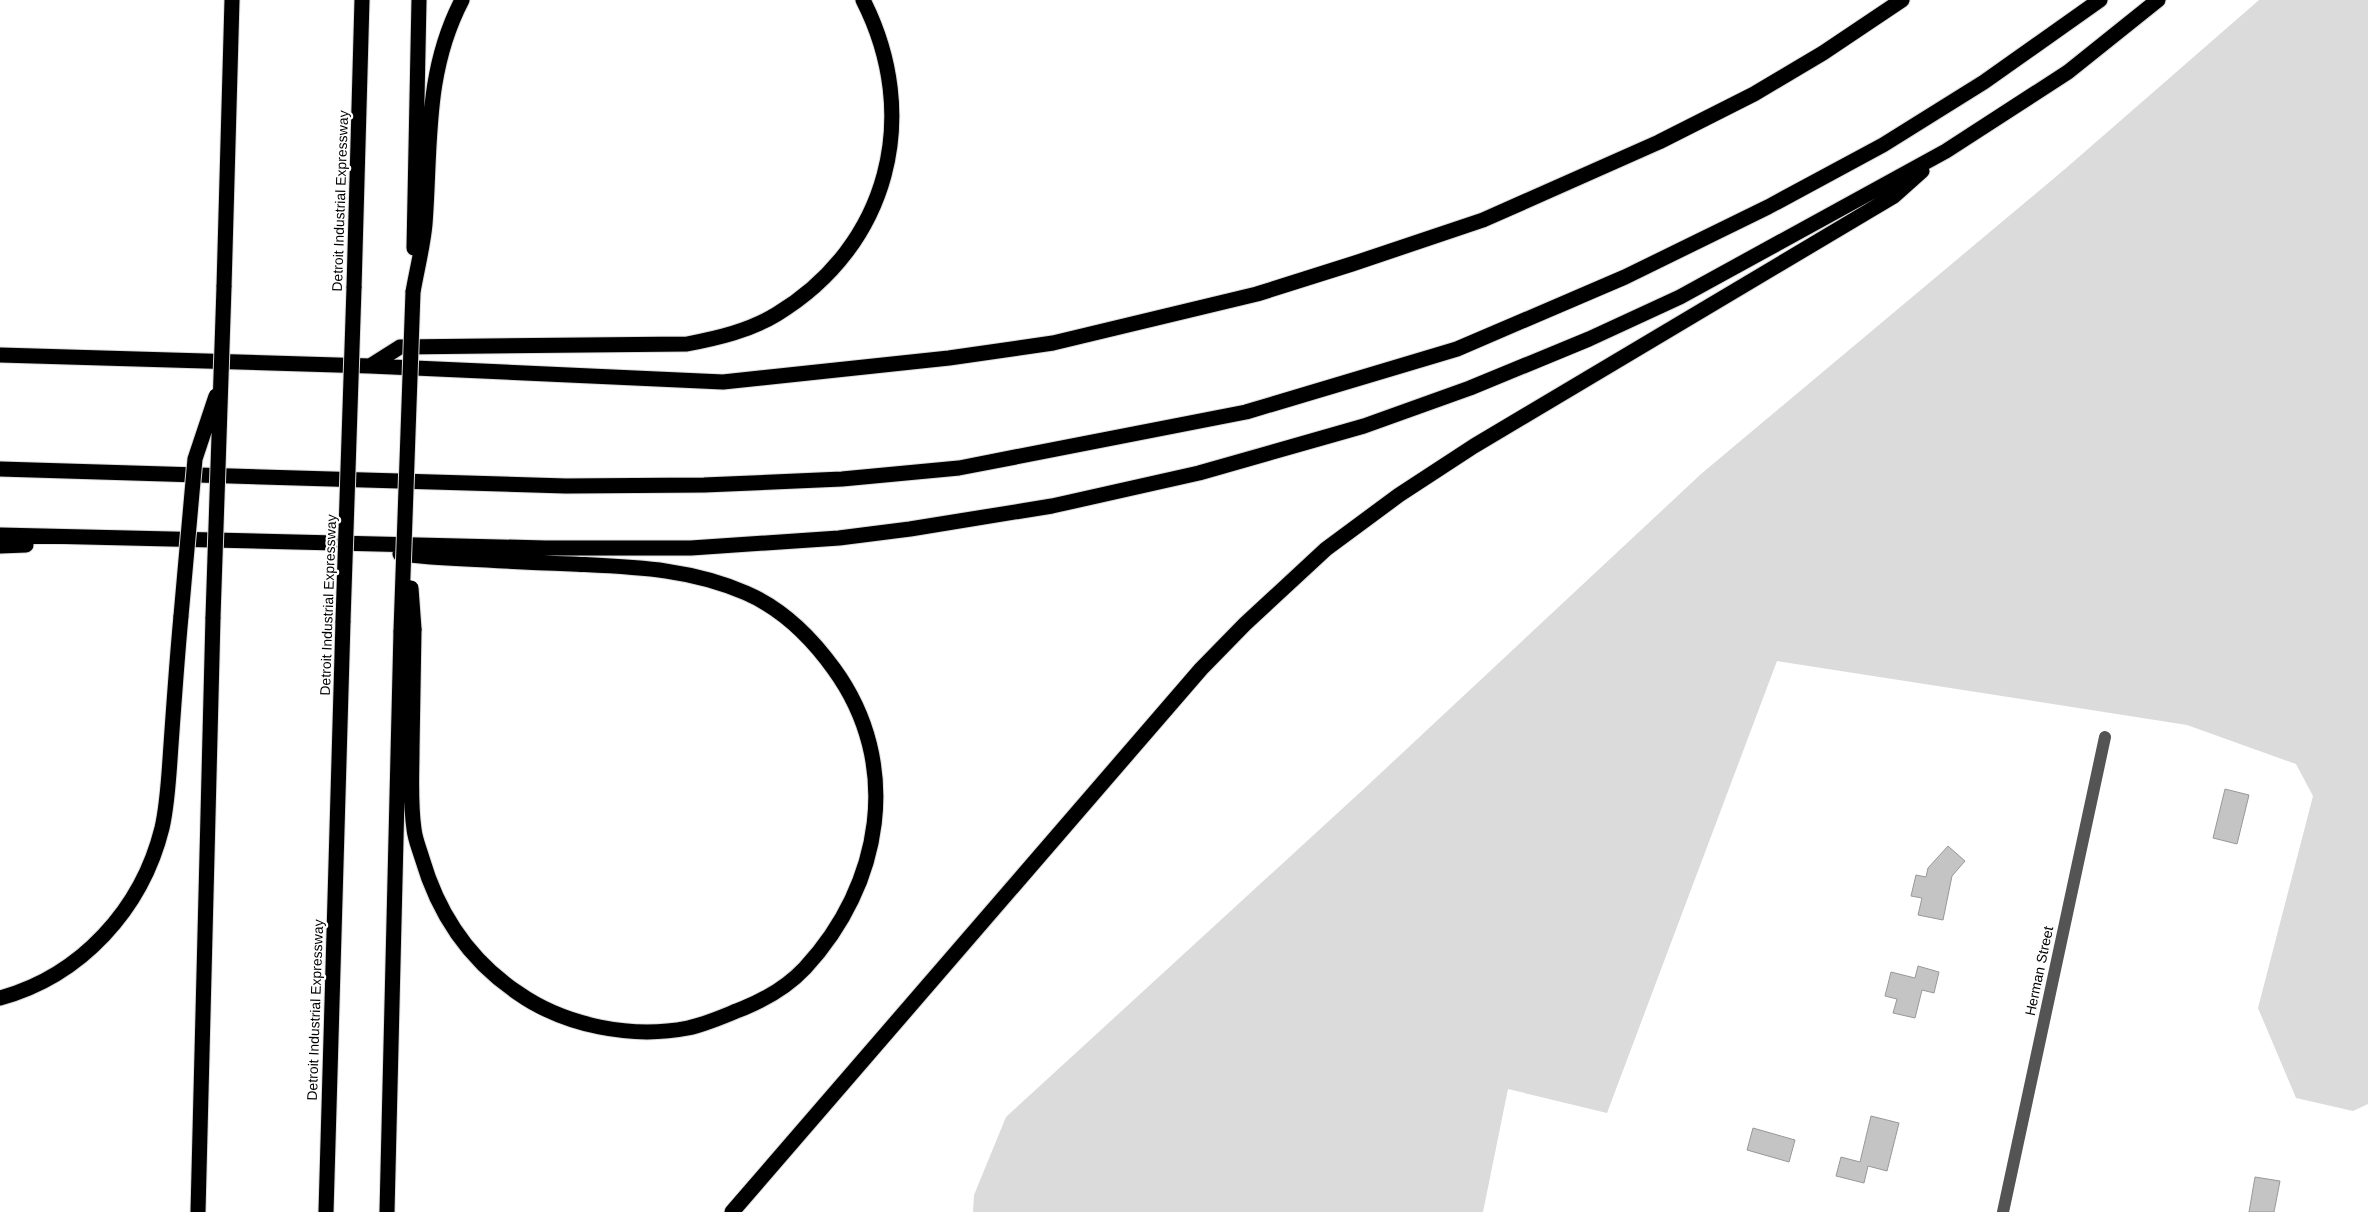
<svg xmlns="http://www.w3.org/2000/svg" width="2368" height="1212" viewBox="0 0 2368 1212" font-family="Arial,sans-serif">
	<rect width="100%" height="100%" fill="#fff"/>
	<path fill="#dbdbdb" d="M2259,0H2368V1104L2353,1111L2296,1098L2258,1008L2313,796L2296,764L2187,725L1777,661L1607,1113L1508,1089L1483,1212H973L974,1195L1006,1117L1367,786L1701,474L2065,169Z"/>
	<path fill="#c4c4c4" stroke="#989898" d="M2225,789L2249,795L2237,844L2213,838Z
		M1948,846L1965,861L1952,876L1943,920L1918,915L1922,898L1911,896L1916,875L1926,877L1928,868Z
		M1918,966L1939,972L1934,993L1922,990L1915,1018L1893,1013L1897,999L1885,996L1891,972L1915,978Z
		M1871,1116L1899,1123L1887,1171L1868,1166L1864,1183L1836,1176L1841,1157L1860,1162Z
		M1753,1128L1795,1140L1789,1162L1747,1150Z
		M2255,1177L2280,1181L2274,1212H2249Z"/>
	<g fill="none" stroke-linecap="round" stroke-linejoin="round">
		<defs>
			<path id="highway" d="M414,248L419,0
				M224,287L232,0
				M354,288L362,0
				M413,292C417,269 423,246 425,224C431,145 424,73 462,0
				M0,355L370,366L723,382L949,358L1053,343L1257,294L1352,264L1483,220L1659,142L1754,94L1823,53L1902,0
				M370,366L400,347L687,344C718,338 749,331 777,314C889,246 922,116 863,0
				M0,469L566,486L704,485L842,479L959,468L1246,412L1457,349L1625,277L1768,207L1883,145L1984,82L2100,0
				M0,535L545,548H691L839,538L910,529L1052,506L1199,473L1364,426L1470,388L1589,339L1680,297L1946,151L2068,72L2158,0
				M0,546L26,545
				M400,554L431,557C478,560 525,562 572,564C633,567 689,568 746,593C783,609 811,637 834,669C903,764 882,885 805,968C789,985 766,999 744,1008C726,1015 707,1024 688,1028C632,1039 565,1026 518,993C469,960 438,913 422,858C419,848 415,839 414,829C410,802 412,774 412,748C413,708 413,668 414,629
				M0,998C81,976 142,909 162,828C168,802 169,772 171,745C174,702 177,659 181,616
				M198,1212L213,617
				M326,1212L343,621
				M387,1212L401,631
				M732,1212L1201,669L1245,624L1326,549L1399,495L1474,446L1894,196L1922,171"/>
		</defs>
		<use href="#highway" stroke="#dbdbdb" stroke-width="17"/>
		<path stroke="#545454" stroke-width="12" d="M2003,1212L2105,737"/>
		<use href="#highway" stroke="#000" stroke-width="15"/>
		<defs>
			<path id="highway-bridge" d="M411,588L414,629
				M181,616L195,459L216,396
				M213,617L224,287
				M343,621L354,288
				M401,631L413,292"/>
		</defs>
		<use href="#highway-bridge" stroke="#dbdbdb" stroke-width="17" stroke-linecap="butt"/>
		<use href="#highway-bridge" stroke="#000" stroke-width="15"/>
	</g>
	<g text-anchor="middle" stroke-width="4.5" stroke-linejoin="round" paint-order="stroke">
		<g font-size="14" fill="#000" stroke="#fff">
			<text transform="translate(340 201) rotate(-88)" y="5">Detroit Industrial Expressway</text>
			<text transform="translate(328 605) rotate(-88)" y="5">Detroit Industrial Expressway</text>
			<text transform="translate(2039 971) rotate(-78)" y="5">Herman Street</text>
			<text transform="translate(315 1010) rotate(-88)" y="5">Detroit Industrial Expressway</text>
		</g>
	</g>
</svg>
